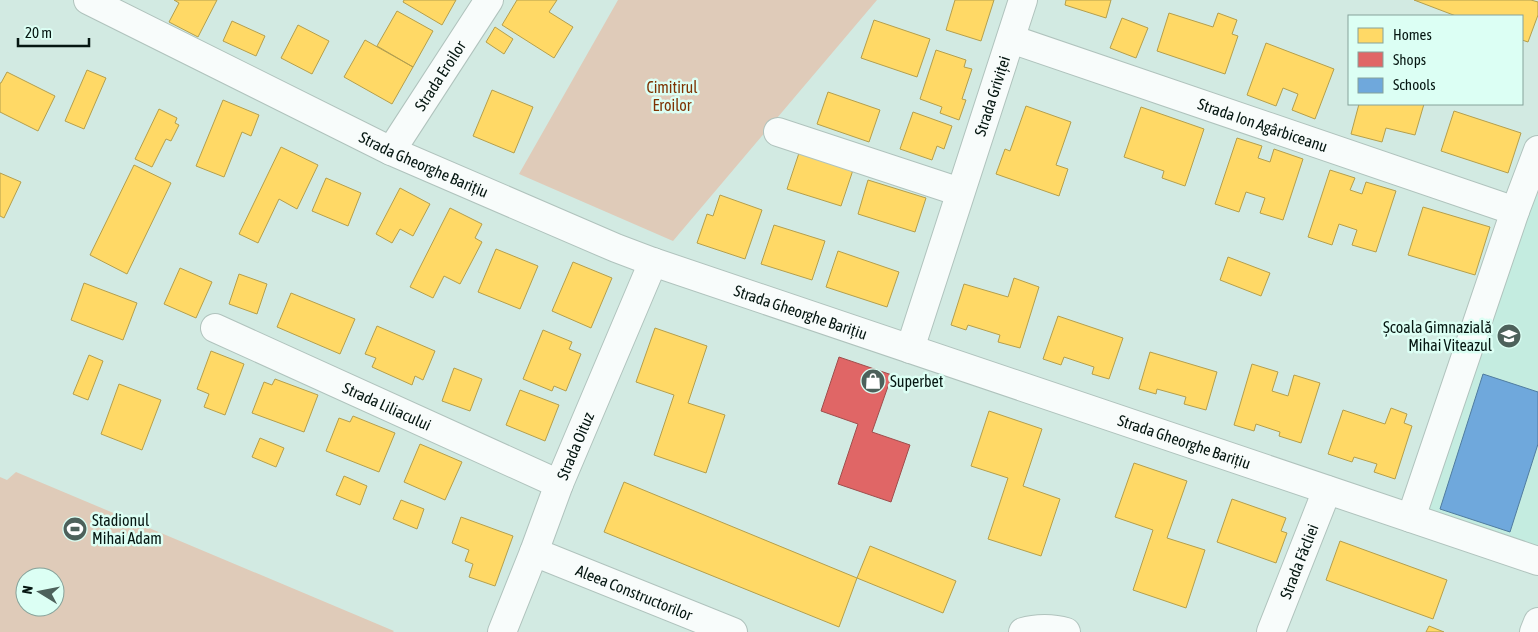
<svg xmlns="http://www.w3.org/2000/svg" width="1538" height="632" viewBox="0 0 1538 632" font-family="'Asap Condensed',sans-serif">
	<rect width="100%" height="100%" fill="#d2eae2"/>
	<path fill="#c4ece0" d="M1538,160V550L1423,512Z"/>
	<path fill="#dfcbb9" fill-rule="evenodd" d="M618,0H877L673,241L519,174Z
		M16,472L394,631L393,632H0V477L7,480ZM25,577H55V607H25Z"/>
	<path fill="#ffd966" stroke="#b49f4d" d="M174,0H217L198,37L169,22L179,3Z
		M404,0H456L442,25L403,2Z
		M517,0H557L549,12L573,27L554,58L502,25Z
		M955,0H994L981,41L946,30Z
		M1066,0H1111L1106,18L1065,5Z
		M1414,0H1531L1538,2V15L1528,42L1522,40V16H1456Z
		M397,11L433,31L413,67L377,46Z
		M1169,13L1213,27L1218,13L1237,20L1232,34L1238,36L1225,74L1157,51Z
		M1122,18L1148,28L1136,58L1110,48Z
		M874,20L930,39L917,77L861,58Z
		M232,21L265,36L256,56L223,41Z
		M298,25L329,41L312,74L281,58Z
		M495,27L513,39L504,54L486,42Z
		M365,40L413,67L392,104L344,77Z
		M1266,43L1334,69L1315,119L1292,110L1298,94L1283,88L1276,106L1247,95Z
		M936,50L966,60L964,67L972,69L962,99L966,100L959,120L940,113L942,107L920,99Z
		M87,70L106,78L84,129L65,121Z
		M7,72L55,96L38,131L0,112V83H1Z
		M492,90L533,107L514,153L473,136Z
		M828,92L880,110L869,142L817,124Z
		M223,100L259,115L251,136L242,132L224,177L196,166Z
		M1359,104H1424L1415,135L1386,128L1382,142L1351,134Z
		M1026,106L1071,122L1056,165L1068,169L1059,196L996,174L1005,149L1010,151Z
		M1141,107L1204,129L1185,186L1162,178L1164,171L1124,157Z
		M159,109L177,118L175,123L179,125L171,141L166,139L152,167L135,159Z
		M1454,111L1521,133L1508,173L1441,151Z
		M913,112L952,126L944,149L937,146L932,160L900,149Z
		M1237,138L1262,146L1258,158L1270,162L1274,149L1303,159L1283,220L1260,213L1265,198L1246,192L1239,212L1215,204Z
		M281,147L318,165L297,209L279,199L258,243L239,234Z
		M799,153L853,170L841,206L787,189Z
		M134,165L171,183L127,274L90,255Z
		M1330,170L1355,178L1350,190L1362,194L1366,182L1396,191L1376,252L1352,245L1357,230L1339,224L1332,245L1308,237Z
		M0,173L21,182L4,218L0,216Z
		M326,178L361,193L348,226L312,211Z
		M868,180L926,198L915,232L858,214Z
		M400,188L430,204L413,236L400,229L392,243L376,234Z
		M720,195L762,210L745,259L697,243L707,214L713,216Z
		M1423,207L1490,227L1475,275L1408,255Z
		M450,208L482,224L475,238L482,242L460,284L444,276L433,298L410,287Z
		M774,225L825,241L812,280L761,264Z
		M496,249L538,266L520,309L478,292Z
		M838,251L899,272L887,307L826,287Z
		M1228,257L1270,273L1261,296L1220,280Z
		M573,262L612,278L591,328L552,311Z
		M180,268L212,282L196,318L164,304Z
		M239,274L267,284L257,314L229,304Z
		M1014,278L1039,287L1020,348L998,342L1000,335L968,325L966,330L951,325L964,284L1008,297Z
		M84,283L137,303L123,340L71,320Z
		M291,293L355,319L340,354L277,327Z
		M1058,316L1123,338L1109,379L1092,374L1094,367L1064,357L1061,365L1043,359Z
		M377,326L435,351L423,380L415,376L412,385L372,367L376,358L365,354Z
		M655,328L707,346L688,403L725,415L706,473L654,455L674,395L636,382Z
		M543,330L572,342L569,349L581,354L566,391L554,386L552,391L523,379Z
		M211,351L244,364L225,415L204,407L209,394L197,389Z
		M1150,352L1217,372L1206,410L1184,404L1186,397L1157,389L1156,394L1139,389Z
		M89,355L103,361L88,400L73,394Z
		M1252,364L1278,372L1272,391L1288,396L1294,375L1320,383L1301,443L1279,436L1280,432L1256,424L1254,431L1234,425Z
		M454,368L482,379L470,411L442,401Z
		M275,379L318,395L304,432L252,413L264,382L272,385Z
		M119,384L161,400L142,450L101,434Z
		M520,390L559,405L545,441L506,425Z
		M1391,408L1407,414L1404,423L1412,426L1395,479L1374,472L1377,464L1354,457L1352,462L1328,454L1343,410L1385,424Z
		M989,411L1042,429L1023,486L1060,499L1041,556L988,539L1008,478L971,466Z
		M353,416L395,433L379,472L326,451L339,418L350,422Z
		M260,438L284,448L276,467L252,457Z
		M420,444L462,462L445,500L404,482Z
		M1134,463L1187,481L1167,538L1205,550L1186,608L1133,590L1153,530L1115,517Z
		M344,476L367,486L360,505L336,495Z
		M624,482L857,578L839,627L604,532Z
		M1232,499L1286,518L1281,531L1287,533L1276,563L1217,542Z
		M401,500L424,509L417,529L393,519Z
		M461,517L513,536L495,586L469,577L473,564L465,561L469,550L452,543Z
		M1340,541L1447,580L1433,619L1326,580Z
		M870,546L956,581L943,613L857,578Z
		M1429,626L1444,632H1426Z"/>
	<path fill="#e06666" stroke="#9f4e4d" d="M839,357L892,375L872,432L910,445L891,502L838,484L858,424L821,411Z"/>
	<path fill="#6fa8dc" stroke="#507c9f" d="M1483,374L1538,392V444L1510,532L1440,509Z"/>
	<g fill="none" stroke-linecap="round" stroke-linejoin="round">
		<defs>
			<g id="minor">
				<path id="s1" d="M88,0L391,151L616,248L653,262L1538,561"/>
				<path id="s2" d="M1011,39L1515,211"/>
				<path d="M778,132L960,192"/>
				<path id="s3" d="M391,151L489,0"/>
				<path id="s4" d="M215,328L559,484"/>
				<path id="s5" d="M910,349L1023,0"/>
				<path d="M1411,518L1515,211L1538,150"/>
				<path id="s6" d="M534,552L733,632"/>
				<path id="s7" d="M502,632L534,552L559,484L653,262"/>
				<path d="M1023,632C1036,628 1053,628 1066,632"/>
				<path id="s8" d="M1271,632L1327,490"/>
				<path d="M1534,632L1538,622"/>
			</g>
		</defs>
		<use href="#minor" stroke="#b0c3bd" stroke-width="30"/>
		<use href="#minor" stroke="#f8fcfb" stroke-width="28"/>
	</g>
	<defs>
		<symbol id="school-disc" viewBox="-11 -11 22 22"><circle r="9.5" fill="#4d615b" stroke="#dcfff4"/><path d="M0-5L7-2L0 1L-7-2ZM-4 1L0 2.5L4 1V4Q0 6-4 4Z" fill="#fff"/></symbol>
		<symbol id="shop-disc" viewBox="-11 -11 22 22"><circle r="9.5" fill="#4d615b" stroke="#dcfff4"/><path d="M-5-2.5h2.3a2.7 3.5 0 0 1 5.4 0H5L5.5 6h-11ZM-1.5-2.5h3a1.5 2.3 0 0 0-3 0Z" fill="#fff"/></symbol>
		<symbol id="stadium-disc" viewBox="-11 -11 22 22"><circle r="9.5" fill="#4d615b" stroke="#dcfff4"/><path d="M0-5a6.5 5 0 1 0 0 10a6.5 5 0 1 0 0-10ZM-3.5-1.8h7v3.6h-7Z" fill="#fff"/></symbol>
	</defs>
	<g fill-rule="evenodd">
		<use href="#school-disc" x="1495" y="322" width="28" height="28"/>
		<use href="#shop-disc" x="859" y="367" width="28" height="28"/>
		<use href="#stadium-disc" x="61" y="515" width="28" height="28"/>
	</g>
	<g text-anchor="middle" stroke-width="5" stroke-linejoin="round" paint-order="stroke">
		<g font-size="16" fill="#061712" stroke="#dcfff4">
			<text dy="6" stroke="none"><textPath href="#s3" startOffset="90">Strada Eroilor</textPath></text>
			<text dy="6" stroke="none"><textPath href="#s5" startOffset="266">Strada Griviței</textPath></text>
			<text dy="6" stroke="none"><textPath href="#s2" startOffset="266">Strada Ion Agârbiceanu</textPath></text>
			<text dy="6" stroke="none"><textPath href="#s1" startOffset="374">Strada Gheorghe Barițiu</textPath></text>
			<text dy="6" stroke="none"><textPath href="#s1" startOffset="779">Strada Gheorghe Barițiu</textPath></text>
			<text dy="6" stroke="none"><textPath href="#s4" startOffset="189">Strada Liliacului</textPath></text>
			<text dy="6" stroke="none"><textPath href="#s1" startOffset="1184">Strada Gheorghe Barițiu</textPath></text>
			<text dy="6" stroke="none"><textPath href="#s7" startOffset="200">Strada Oituz</textPath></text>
			<text dy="6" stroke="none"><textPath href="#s8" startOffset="76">Strada Făcliei</textPath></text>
			<text dy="6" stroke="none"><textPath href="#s6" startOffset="108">Aleea Constructorilor</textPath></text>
		</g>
		<g font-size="16" fill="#7e3202" stroke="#dcfff4">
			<text x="672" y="93">Cimitirul<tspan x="672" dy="18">Eroilor</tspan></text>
		</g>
		<g font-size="16" fill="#061712" stroke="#dcfff4" text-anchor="start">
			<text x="1492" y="333" text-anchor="end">Școala Gimnazială<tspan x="1492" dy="18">Mihai Viteazul</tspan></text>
			<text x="890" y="387">Superbet</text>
			<text x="92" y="526">Stadionul<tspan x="92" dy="18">Mihai Adam</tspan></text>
		</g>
	</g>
	<rect x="1348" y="15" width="175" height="90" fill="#dcfff4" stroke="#86a29a"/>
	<rect x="1358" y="28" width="25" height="15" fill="#ffd966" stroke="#86a29a"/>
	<text x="1393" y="40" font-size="15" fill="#061712">Homes</text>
	<rect x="1358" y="52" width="25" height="15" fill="#e06666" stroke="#86a29a"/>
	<text x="1393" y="65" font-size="15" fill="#061712">Shops</text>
	<rect x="1358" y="78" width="25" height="15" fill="#6fa8dc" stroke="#86a29a"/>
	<text x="1393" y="90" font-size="15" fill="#061712">Schools</text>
	<g transform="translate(40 592) rotate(280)"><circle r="24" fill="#dcfff4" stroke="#86a29a"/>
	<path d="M0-4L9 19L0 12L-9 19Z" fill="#4d615b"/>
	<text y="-8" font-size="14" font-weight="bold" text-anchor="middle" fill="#061712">N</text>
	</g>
	<path d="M18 38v8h71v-8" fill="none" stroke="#061712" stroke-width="2.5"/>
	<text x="25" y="38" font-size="15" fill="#061712" stroke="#dcfff4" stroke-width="4" paint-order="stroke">20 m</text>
</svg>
